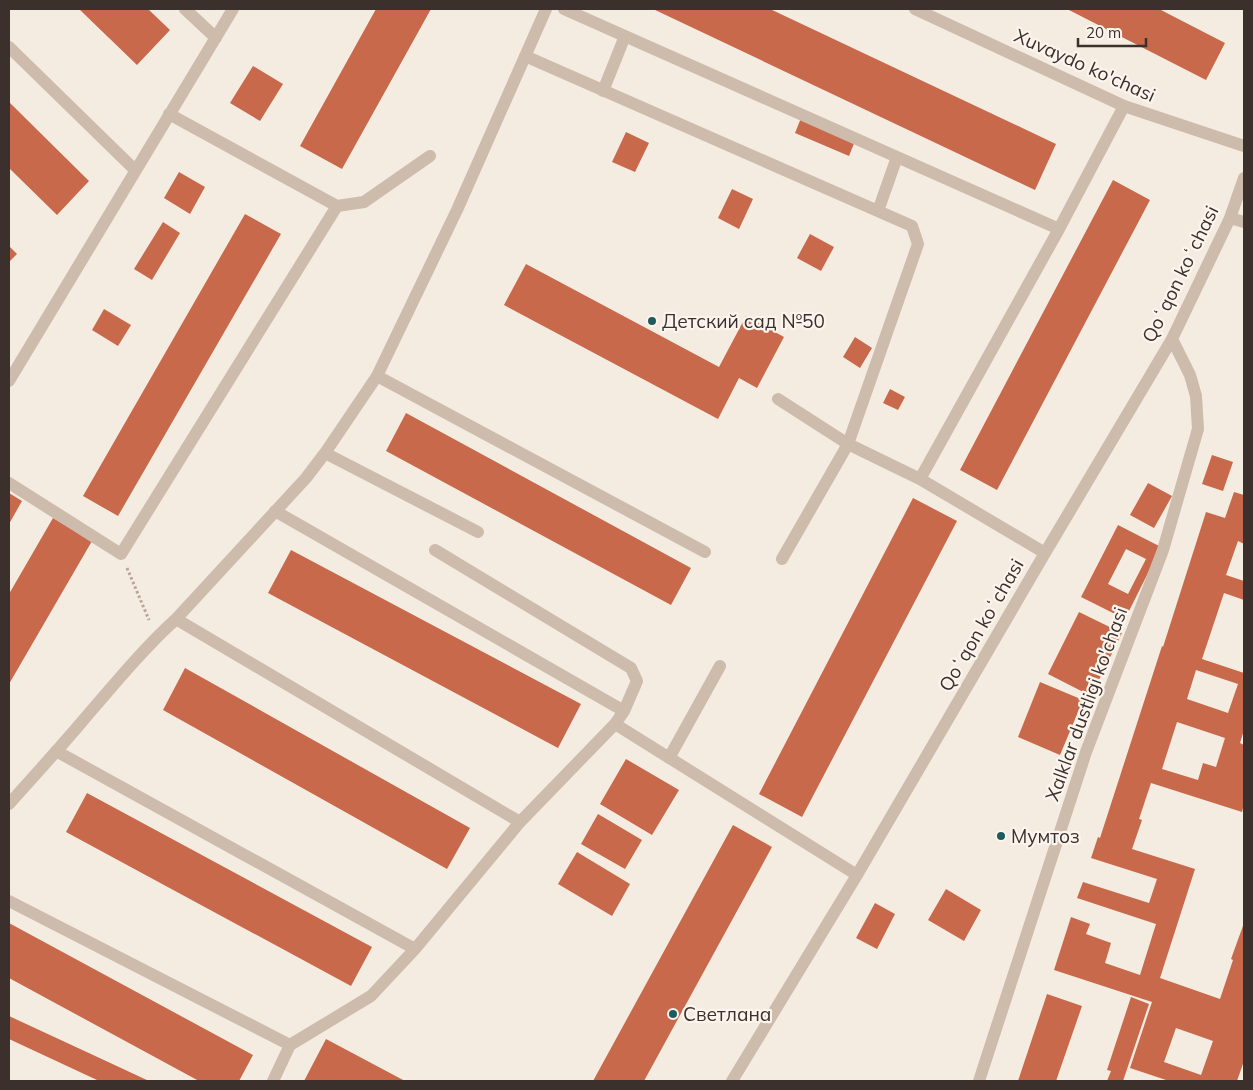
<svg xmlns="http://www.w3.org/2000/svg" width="1253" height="1090" viewBox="0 0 1253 1090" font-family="Mulish,sans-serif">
	<rect width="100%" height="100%" fill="#f4ebe1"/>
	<path fill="#c8694b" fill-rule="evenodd" d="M79,9H148L170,30L137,65Z
		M376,9H431L342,169L300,146Z
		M653,9H770L1056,144L1035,190Z
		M1067,9H1159L1225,43L1206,80Z
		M253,66L283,84L260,121L230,103Z
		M9,102L89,181L57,215L9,168Z
		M801,118L855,141L849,156L795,133Z
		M626,132L649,143L635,172L612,162Z
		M179,172L205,187L190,214L164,198Z
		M1113,180L1150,200L997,490L960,470Z
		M732,189L753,199L739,229L718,218Z
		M245,214L281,234L118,516L83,496Z
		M163,222L180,233L152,280L134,269Z
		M810,234L834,247L821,271L797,258Z
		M9,246L17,254L9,262Z
		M526,264L719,367L746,316L784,337L757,388L739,378L718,419L504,305Z
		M104,309L131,325L118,346L92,330Z
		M855,337L872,348L860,368L843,357Z
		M890,389L905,397L898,410L883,403Z
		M406,413L691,568L671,605L386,451Z
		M1212,455L1233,462L1223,491L1202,484Z
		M1148,483L1172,496L1154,528L1130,515Z
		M1234,492L1244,495V544L1238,541L1226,575L1244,581V600L1224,593L1202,659L1244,673V730L1240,743L1244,745V804L1242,812L1151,783L1139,819L1142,820L1132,849L1195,869L1160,978L1220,999L1233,960L1231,959L1244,923V1061L1237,1081H1169L1130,1068L1152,1002L1054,970L1071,917L1090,924L1086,934L1111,943L1105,963L1140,975L1156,924L1077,898L1083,882L1149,903L1157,879L1091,858L1098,837L1100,838L1162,646L1163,647L1206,512L1225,518ZM1196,670L1238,684L1228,713L1187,699ZM1177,722L1225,738L1216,767L1203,763L1198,780L1162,769ZM1176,1028L1213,1041L1201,1075L1164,1062Z
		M9,493L22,501L9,524Z
		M913,498L957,521L802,817L759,794Z
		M53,518L92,541L9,684V594Z
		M1118,525L1161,547L1125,619L1081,597ZM1126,549L1146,559L1128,594L1108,584Z
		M291,550L581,704L558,748L268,593Z
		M1079,612L1122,633L1091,696L1048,674Z
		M185,668L470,828L447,869L163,710Z
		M1040,682L1083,700L1060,755L1018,737Z
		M626,759L679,790L652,835L600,804Z
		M87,793L372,947L351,986L66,832Z
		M598,814L642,840L625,869L581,844Z
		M733,825L772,847L644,1081H593Z
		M577,852L630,884L612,916L558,884Z
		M946,889L981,910L964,941L928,920Z
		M875,903L895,914L877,949L856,938Z
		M9,923L253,1055L239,1081H199L9,978Z
		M1047,994L1082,1006L1056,1081H1018Z
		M1131,997L1149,1004L1123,1081H1107L1111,1071L1107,1070Z
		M9,1016L106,1061L149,1081H99L97,1080L9,1039Z
		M326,1039L405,1081H304Z"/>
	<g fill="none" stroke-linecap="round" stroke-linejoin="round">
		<path stroke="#b9a596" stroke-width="3" stroke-dasharray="2.5 2.5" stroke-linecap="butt" d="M127,568L149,620"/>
		<path stroke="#cdbbac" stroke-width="12" d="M185,9L216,38
			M564,9L1059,229L1124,106
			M915,9L1124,106L1244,146
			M9,47L135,170
			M525,56L912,226L918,244L848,444L782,559
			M603,91L625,36
			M169,114L337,206L364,202L430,156
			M878,211L897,157
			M1230,218L1244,222
			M377,376L705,552
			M9,381L233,9
			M778,399L848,444L920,479L1045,553
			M325,453L478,532
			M920,479L1059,229
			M9,483L121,554L337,206
			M275,511L624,711
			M176,619L520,822
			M615,724L857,875
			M56,751L415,949
			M669,758L720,666
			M9,804C33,777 57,751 80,724C111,688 141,651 176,619L306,478L325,453L377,376L457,210L546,9
			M9,901L290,1045L273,1081
			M290,1045L371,996L415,949L520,822L615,724L624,711L637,681L631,668L435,550
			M732,1081L857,875L1045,553L1172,339L1230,218L1244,178
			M979,1081L1086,752L1163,550L1198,429L1196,396L1190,375L1172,339"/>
	</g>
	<g fill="#1f5a5e" stroke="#fbf5ee" stroke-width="2">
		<circle cx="652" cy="321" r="5"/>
		<circle cx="1001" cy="836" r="5"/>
		<circle cx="673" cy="1014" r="5"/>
	</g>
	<g text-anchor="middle" stroke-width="4.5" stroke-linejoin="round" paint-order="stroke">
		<g font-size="19" fill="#3b302b" stroke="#fbf5ee">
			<text transform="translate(1085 65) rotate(24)" y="7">Xuvaydo ko'chasi</text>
			<text transform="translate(1180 274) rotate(-64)" y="7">Qoʻqon koʻchasi</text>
			<text transform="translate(981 625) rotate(-60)" y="7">Qoʻqon koʻchasi</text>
			<text transform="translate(1086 704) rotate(-70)" y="7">Xalklar dustligi ko'chasi</text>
		</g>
		<g font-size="19" fill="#3b302b" stroke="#fbf5ee" text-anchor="start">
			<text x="662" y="328">Детский сад №50</text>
			<text x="1011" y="843">Mумтоз</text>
			<text x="683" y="1021">Светлана</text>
		</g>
	</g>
	<rect width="1253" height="1090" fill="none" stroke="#3b302b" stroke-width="20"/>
	<path d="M1078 38v8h68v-8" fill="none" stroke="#3b302b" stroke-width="2.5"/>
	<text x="1086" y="38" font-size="15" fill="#3b302b" stroke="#fbf5ee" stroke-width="4" paint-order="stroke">20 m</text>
</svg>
